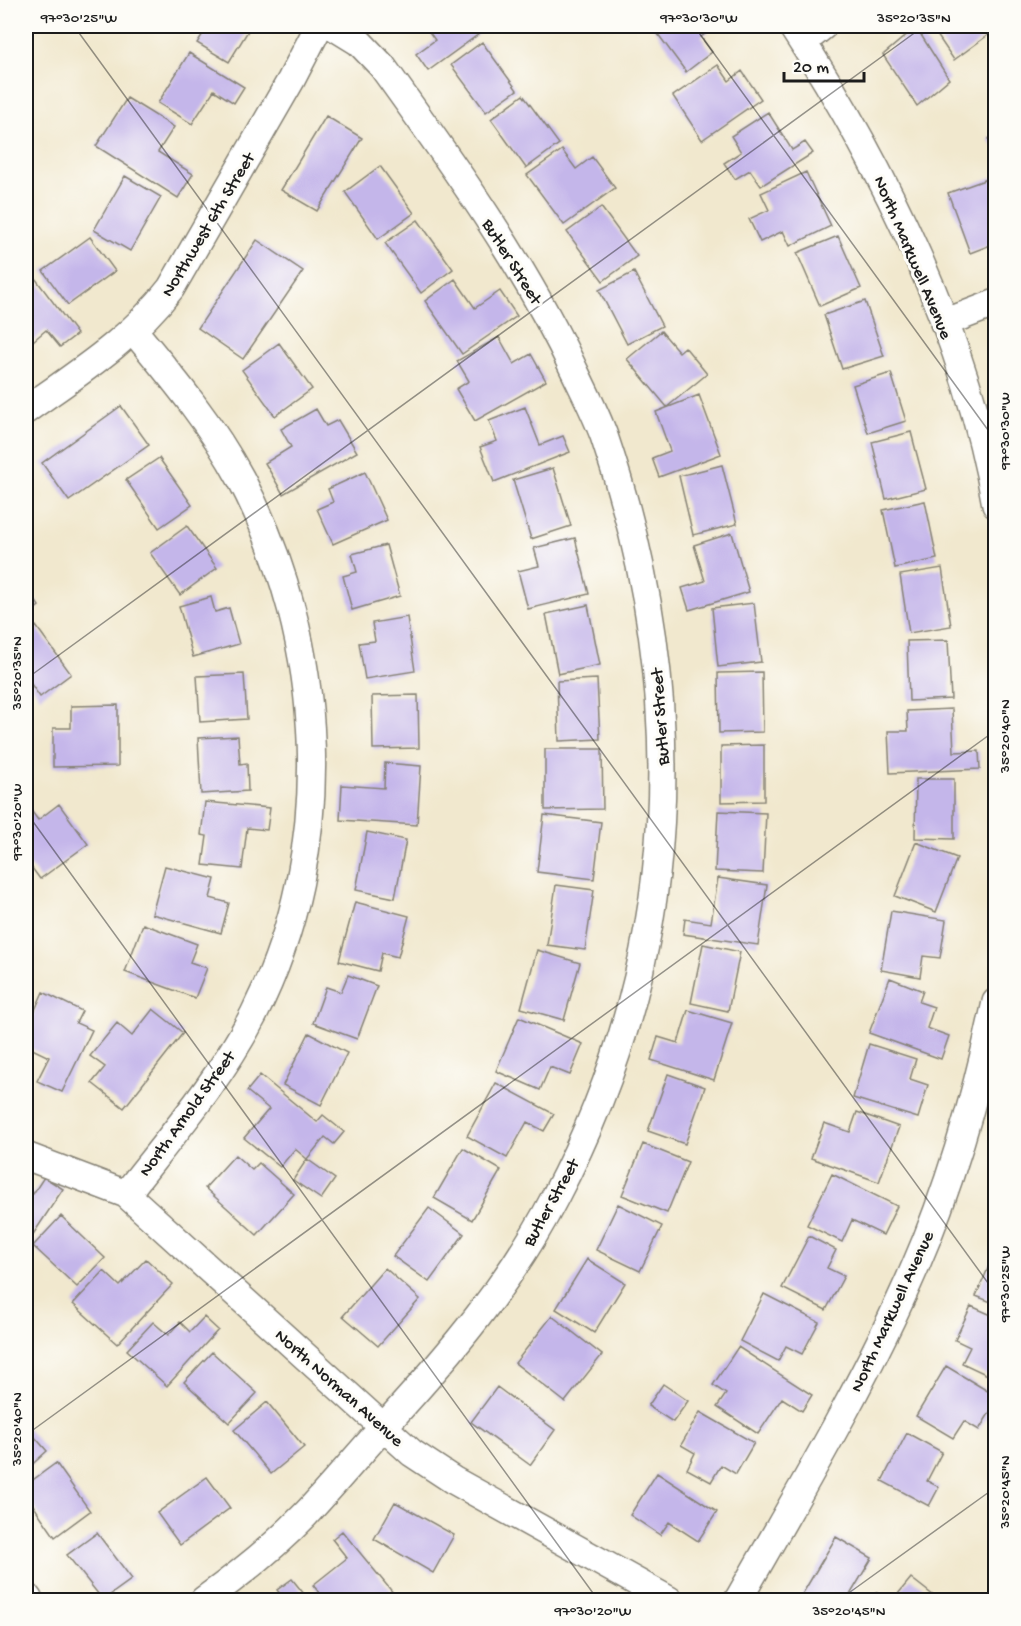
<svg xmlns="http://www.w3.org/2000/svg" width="1021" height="1626" viewBox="0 0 1021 1626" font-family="'Gochi Hand',sans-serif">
	<rect width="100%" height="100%" fill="#fdfcf7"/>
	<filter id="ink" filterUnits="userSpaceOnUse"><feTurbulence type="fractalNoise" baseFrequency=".0167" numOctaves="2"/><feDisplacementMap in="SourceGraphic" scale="12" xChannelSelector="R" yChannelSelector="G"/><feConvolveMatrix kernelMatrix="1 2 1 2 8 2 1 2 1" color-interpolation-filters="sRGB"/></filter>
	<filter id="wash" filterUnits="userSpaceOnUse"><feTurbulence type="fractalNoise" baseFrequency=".008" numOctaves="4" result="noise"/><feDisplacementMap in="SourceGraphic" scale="24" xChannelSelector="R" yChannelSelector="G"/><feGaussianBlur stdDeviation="1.35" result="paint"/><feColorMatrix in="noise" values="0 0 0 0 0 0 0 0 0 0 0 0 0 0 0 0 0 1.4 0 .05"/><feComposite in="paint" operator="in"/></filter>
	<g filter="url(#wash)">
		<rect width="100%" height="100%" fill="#f1e8ce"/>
		<g id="blocks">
			<path fill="#c4b6ea" d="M208,26H251L229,62L197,43Z
				M425,26H479L483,31L428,71L416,54L435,40Z
				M652,26H712L714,27L701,37L712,52L686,72Z
				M931,26H996V29L954,60Z
				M916,27L949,79L917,106L883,55Z
				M482,42L517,90L486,112L451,65Z
				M189,53L244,87L234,103L214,90L192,124L158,103Z
				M718,65L729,81L742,71L761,99L702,140L673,96Z
				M523,95L559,144L526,168L491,119Z
				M127,98L174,127L158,152L193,174L178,198L96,146Z
				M768,112L792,150L805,142L813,153L761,186L750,170L735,179L724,163L741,152L731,136Z
				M326,116L362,138L317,211L281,190Z
				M996,134V149L988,139Z
				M562,150L576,169L592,157L615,188L564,225L527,175Z
				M380,166L414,213L378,239L345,192Z
				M806,172L831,226L790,246L783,231L760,242L749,219L769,210L761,193Z
				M125,176L161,197L130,251L94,230Z
				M993,177L996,185V243L970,253L948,193Z
				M601,207L637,256L603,281L567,232Z
				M418,220L453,269L421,293L385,243Z
				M838,236L861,288L820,306L797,253Z
				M90,237L115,271L68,305L43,271Z
				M257,240L303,271L243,359L198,328Z
				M26,266L77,334L60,347L46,330L33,341L26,331Z
				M634,272L662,326L627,344L599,290Z
				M455,279L475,308L500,291L517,316L462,354L425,301Z
				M865,301L884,356L842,369L824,315Z
				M661,331L679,352L685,347L707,374L667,407L627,359Z
				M499,337L514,364L531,354L546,381L475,421L456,389L469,381L457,361Z
				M279,343L312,389L275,416L242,370Z
				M891,373L906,421L868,433L853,385Z
				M699,395L721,454L659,477L652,458L670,451L656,412Z
				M121,406L149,445L69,501L42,463Z
				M525,407L540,445L563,436L570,452L494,482L480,447L497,441L489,421Z
				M316,409L326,426L338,420L357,452L283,494L265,463L291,447L281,429Z
				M911,432L926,489L886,499L872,442Z
				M159,458L192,505L159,528L126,480Z
				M722,465L737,524L693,535L679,476Z
				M553,468L571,526L531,539L513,480Z
				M365,472L387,520L333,544L317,509L333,502L328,489Z
				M925,501L937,559L895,568L883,510Z
				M187,526L217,568L180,595L150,553Z
				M732,533L749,592L689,610L682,588L705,581L694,545Z
				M575,538L589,594L528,609L518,571L539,566L534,548Z
				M386,545L400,596L352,610L343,576L357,572L352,554Z
				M942,568L951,626L909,633L900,575Z
				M26,587L39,606L26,616Z
				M211,597L215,612L229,608L239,644L193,657L179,606Z
				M754,603L761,662L718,667L712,608Z
				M588,605L600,665L558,674L546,614Z
				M407,617L415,671L365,679L359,643L375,641L372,623Z
				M36,626L71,674L40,697L26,677V634Z
				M948,640L951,699L909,701L907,641Z
				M762,672L763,732L719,733L718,673Z
				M244,674L247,719L200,722L197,676Z
				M597,679L600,739L559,741L557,681Z
				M418,695L419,748L373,749L372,696Z
				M118,705V766L53,767V728H71V706Z
				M952,709L954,752L979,751L980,769L890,773L888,731H908L907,711Z
				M238,736L240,764L247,763L248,791L201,794L198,738Z
				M764,745V801L721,802V746Z
				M545,749H602L603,809L545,810Z
				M385,763L421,766L417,825L340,820L342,785L384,788Z
				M916,779H954V839L915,838Z
				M205,802L270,808L267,830L247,828L242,869L203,865L207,836L201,835Z
				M26,804L38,820L59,804L88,844L40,879L26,860Z
				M718,811L766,813L763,873L715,871Z
				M544,815L601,822L594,879L537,872Z
				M367,832L406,840L395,898L356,890Z
				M916,842L957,858L936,912L895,896Z
				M165,866L215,879L210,898L229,903L221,933L152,914Z
				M718,878L767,885L758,945L683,934L685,919L711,923Z
				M556,885L594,890L585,950L547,945Z
				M355,902L409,916L398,957L382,953L378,971L339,961Z
				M891,911L946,920L940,958L923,956L920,977L881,970Z
				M143,924L197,944L190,962L207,968L195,998L125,972Z
				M703,944L740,952L728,1011L691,1003Z
				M537,950L580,963L564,1020L521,1008Z
				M348,975L377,986L357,1039L313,1023L326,987L341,992Z
				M890,978L923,991L919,1002L934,1007L927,1028L949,1036L941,1059L869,1033Z
				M43,992L82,1011L76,1023L92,1030L62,1092L37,1081L49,1057L26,1046V1030Z
				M153,1009L183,1033L124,1108L92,1083L105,1067L90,1056L117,1023L132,1036Z
				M688,1010L732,1023L714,1080L651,1060L658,1037L678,1043Z
				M519,1017L583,1044L570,1075L550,1067L540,1090L496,1071Z
				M309,1033L347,1053L321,1105L283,1085Z
				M869,1044L916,1059L910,1079L928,1085L918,1118L853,1098Z
				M668,1074L705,1087L685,1144L648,1131Z
				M260,1075L317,1122L323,1115L344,1132L334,1144L325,1137L307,1159L295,1149L280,1167L244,1138L269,1109L247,1091Z
				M496,1083L554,1114L544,1131L527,1122L507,1158L467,1136Z
				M857,1112L899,1127L879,1182L811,1158L824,1123L850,1132Z
				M643,1144L688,1162L667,1213L622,1195Z
				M463,1148L501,1170L472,1220L434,1198Z
				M235,1155L252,1170L259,1163L294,1194L257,1235L205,1188Z
				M307,1159L335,1179L321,1199L293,1180Z
				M832,1174L897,1206L883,1235L852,1220L842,1242L807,1225Z
				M44,1177L63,1189L26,1245V1189L33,1194Z
				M618,1204L662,1226L640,1271L596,1250Z
				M429,1208L464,1234L429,1282L393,1256Z
				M61,1216L105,1258L77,1287L33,1246Z
				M809,1236L836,1250L827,1268L844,1276L826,1310L782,1288Z
				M996,1250V1304L976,1296Z
				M146,1259L173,1284L117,1344L73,1304L104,1271L120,1286Z
				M587,1259L625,1283L594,1333L556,1309Z
				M385,1268L420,1299L378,1346L343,1316Z
				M764,1294L819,1322L802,1354L786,1346L778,1361L740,1341Z
				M971,1306L996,1317V1379L962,1363L970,1347L955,1340Z
				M552,1316L602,1355L565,1402L515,1363Z
				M204,1317L218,1330L167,1386L127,1350L153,1322L168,1335L180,1322L190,1332Z
				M738,1347L812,1395L802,1411L782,1398L758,1434L717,1407L726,1394L713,1385Z
				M212,1352L257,1393L229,1423L184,1382Z
				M946,1366L996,1396V1402L979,1430L964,1421L953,1438L916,1416Z
				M663,1384L688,1401L673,1422L648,1406Z
				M497,1387L555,1430L530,1465L471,1422Z
				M267,1402L304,1447L271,1474L234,1430Z
				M700,1412L754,1443L736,1474L721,1465L711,1482L687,1469L695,1453L681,1445Z
				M26,1427L47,1451L26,1470Z
				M907,1433L942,1452L927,1481L939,1487L929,1506L882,1481Z
				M56,1463L90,1511L55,1537L26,1495V1485Z
				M657,1473L717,1512L698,1541L669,1522L660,1535L630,1515Z
				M207,1477L230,1508L180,1545L157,1513Z
				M395,1502L454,1535L433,1573L374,1539Z
				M342,1531L399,1600H325L313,1585L347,1558L332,1539Z
				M97,1533L132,1579L103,1600L67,1555Z
				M836,1537L872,1558L847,1600H805L800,1598Z
				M911,1578L939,1600H893Z
				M292,1579L309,1600H285L277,1590Z
				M877,1592L888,1600H870Z"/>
		</g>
	</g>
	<g filter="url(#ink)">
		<use href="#blocks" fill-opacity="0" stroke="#868275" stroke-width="1.5"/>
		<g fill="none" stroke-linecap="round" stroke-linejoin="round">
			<defs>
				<path id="minor" d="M792,26C884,167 967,338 996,505
					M803,42L823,26
					M944,323L996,303
					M26,410C78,373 132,339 171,288L291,80L319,26
					M26,1156L126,1194L412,1453L453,1480L669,1600
					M126,1194C171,1136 220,1080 254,1014C338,848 327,642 241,479C212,425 173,378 134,331
					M26,1596L29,1600
					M204,1600C239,1575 274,1547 305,1515C333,1485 359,1454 387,1423C450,1354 512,1281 555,1197C683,954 692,694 604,436C596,414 585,393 575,372C524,263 452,163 382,66L359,42L333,26
					M738,1600C800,1491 865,1382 915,1267C952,1182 977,1092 996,1002"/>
			</defs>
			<use href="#minor" stroke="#868275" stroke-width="30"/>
			<use href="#minor" stroke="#fff" stroke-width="27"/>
		</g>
	</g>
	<path fill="none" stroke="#1c1c1c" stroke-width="1.5" stroke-opacity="0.45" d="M74,26L996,1294M694,26L996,441M26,679L924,26M26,812L598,1600M26,1435L996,730M839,1600L996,1487"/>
	<g text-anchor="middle" stroke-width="6" stroke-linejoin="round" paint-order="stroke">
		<g font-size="18" fill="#1c1c1c" stroke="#fdfcf7">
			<text transform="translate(207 224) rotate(-59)" y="6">Northwest 6th Street</text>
			<text transform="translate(914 257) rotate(67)" y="6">North Markwell Avenue</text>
			<text transform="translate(513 261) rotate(58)" y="6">Butler Street</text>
			<text transform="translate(659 717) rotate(-94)" y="6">Butler Street</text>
			<text transform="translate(186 1113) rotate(-54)" y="6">North Arnold Street</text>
			<text transform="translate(550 1202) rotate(-61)" y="6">Butler Street</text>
			<text transform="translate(891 1311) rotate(-65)" y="6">North Markwell Avenue</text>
			<text transform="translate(340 1387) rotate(42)" y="6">North Norman Avenue</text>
		</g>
	</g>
	<rect width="1021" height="1626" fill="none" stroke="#fdfcf7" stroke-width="66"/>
	<path d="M784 72v9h80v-9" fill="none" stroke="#1c1c1c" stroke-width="3"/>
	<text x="793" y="72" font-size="18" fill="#1c1c1c" stroke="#fdfcf7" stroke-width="4.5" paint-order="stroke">20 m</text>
	<rect x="33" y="33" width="955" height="1560" fill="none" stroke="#1c1c1c" stroke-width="2"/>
	<g font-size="15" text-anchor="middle" fill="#1c1c1c">
		<text x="79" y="22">97°30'25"W</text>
		<text x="699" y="22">97°30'30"W</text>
		<text x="914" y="22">35°20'35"N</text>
		<text transform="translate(1004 431) rotate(-90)" y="5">97°30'30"W</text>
		<text transform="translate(16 673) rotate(-90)" y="5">35°20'35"N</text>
		<text transform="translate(1004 736) rotate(-90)" y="5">35°20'40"N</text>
		<text transform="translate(16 822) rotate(-90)" y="5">97°30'20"W</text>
		<text transform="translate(1004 1284) rotate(-90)" y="5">97°30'25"W</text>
		<text transform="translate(16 1429) rotate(-90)" y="5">35°20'40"N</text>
		<text transform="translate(1004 1492) rotate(-90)" y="5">35°20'45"N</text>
		<text x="593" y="1615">97°30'20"W</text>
		<text x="849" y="1615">35°20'45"N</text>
	</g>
</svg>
